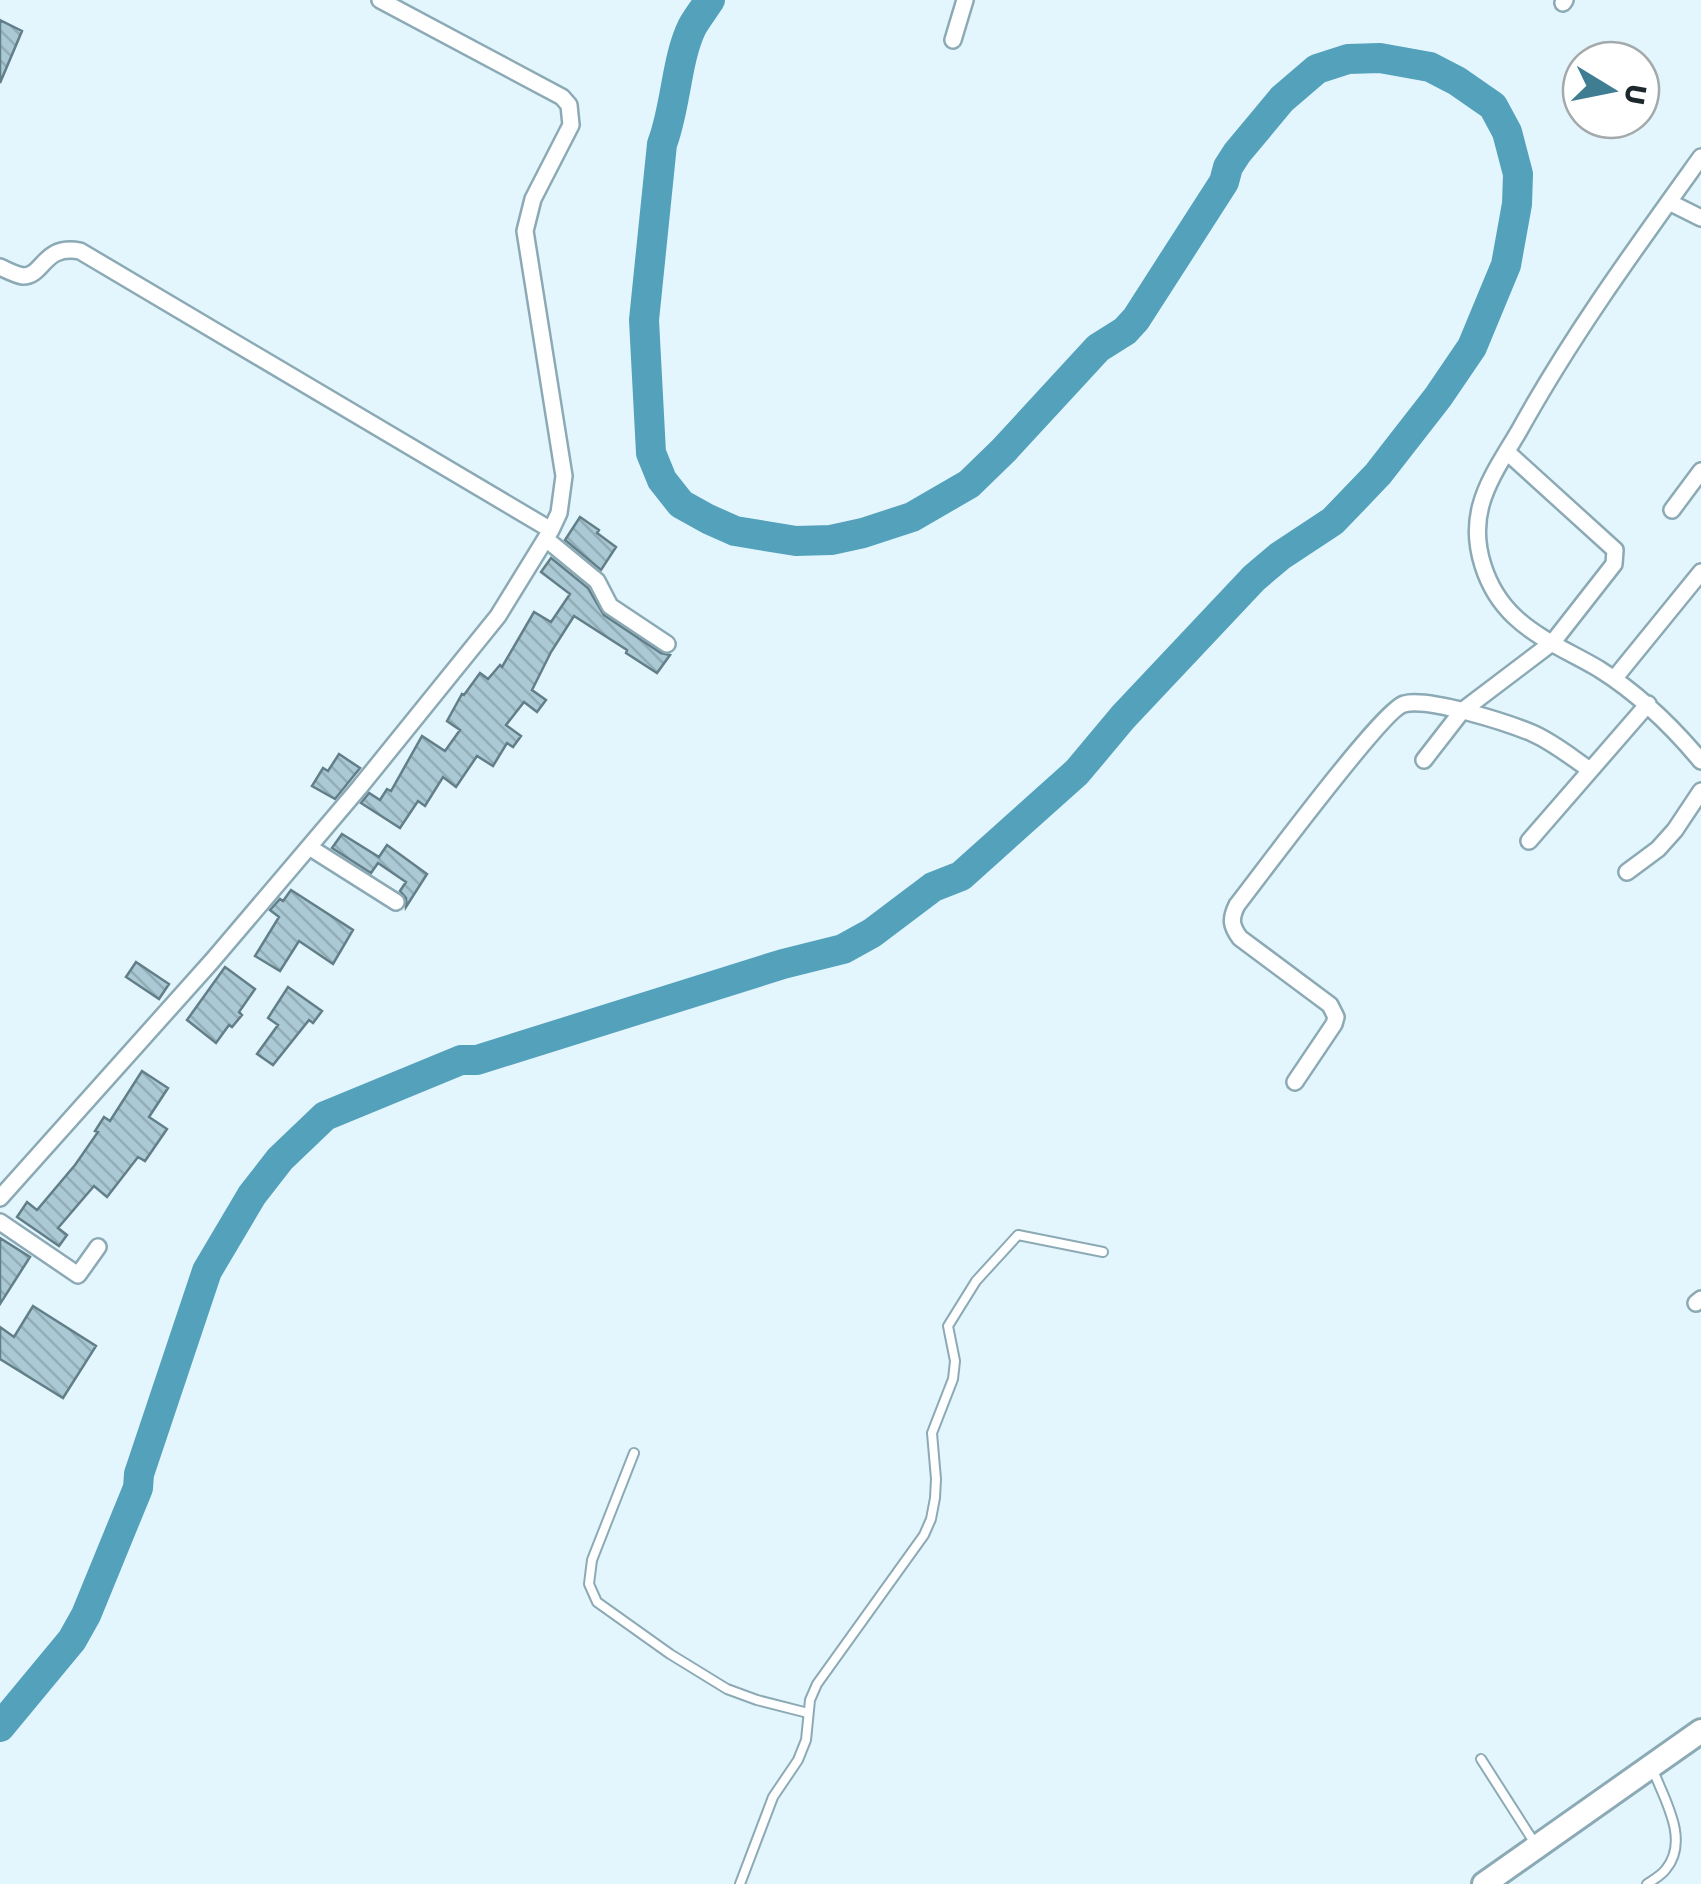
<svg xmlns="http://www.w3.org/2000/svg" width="1701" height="1884" viewBox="0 0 1701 1884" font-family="Poppins,sans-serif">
	<defs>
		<pattern id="building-back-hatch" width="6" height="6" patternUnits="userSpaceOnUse" patternTransform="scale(2.5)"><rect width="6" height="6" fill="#aac9d4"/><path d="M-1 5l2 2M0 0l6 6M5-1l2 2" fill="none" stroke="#92adb6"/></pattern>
	</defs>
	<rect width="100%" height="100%" fill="#e3f6fd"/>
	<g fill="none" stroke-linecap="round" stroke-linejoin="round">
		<path stroke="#54a1bb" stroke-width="30" d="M0,1727L72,1640L86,1615L138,1488L139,1474L207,1271L252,1195L280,1159L325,1116L461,1060H477L783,964L843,949L872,933L933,887L961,876L1077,772L1123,717L1254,578L1280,556L1333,521L1378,474L1438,397L1472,347L1506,265L1517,204L1518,174L1507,132L1493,106L1457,81L1430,67L1380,58L1348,59L1317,69L1282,99L1237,153L1228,167L1224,182L1136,319L1125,331L1098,348L1004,450L969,484L912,517L863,533L831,540L796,541L735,531L708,519L681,504L662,480L651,453L644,320L662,144C676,108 676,60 692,27C697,18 704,9 710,0"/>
	</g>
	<path fill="url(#building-back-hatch)" stroke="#627f89" stroke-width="2.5" d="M0,20L22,31L0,83Z
		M580,517L599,530L597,533L616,547L601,570L565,540Z
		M551,558L588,588L604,615L661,653L670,655L657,673L626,653L627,650L574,616L551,652L532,690L546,700L537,712L524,702L506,725L521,736L513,747L507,743L493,766L477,756L456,787L443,777L425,806L418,801L400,828L361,803L369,793L380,800L387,789L391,791L422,736L445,751L460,730L447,721L462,694L464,695L480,673L488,679L500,665L502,667L534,612L551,622L570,594L541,572Z
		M339,754L360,768L335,799L312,786L323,768L328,771Z
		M342,834L379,857L387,845L427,874L406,907V898L400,891L406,882L378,863L371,873L332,848Z
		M291,890L353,930L333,964L299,941L280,971L255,956L279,917L270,910L280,899L283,901Z
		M136,962L169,984L159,999L126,977Z
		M225,967L255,989L239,1012L242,1015L232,1027L229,1025L216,1043L187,1020Z
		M288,987L322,1011L313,1023L309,1020L273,1065L257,1054L278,1025L268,1018Z
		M142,1071L168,1088L149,1117L167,1129L145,1161L138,1157L107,1197L94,1186L58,1228L67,1235L59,1246L17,1217L27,1202L37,1210L75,1165L98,1132L95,1131L104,1117L110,1121Z
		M0,1238L30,1257L0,1304Z
		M33,1306L96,1346L63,1398L0,1359V1327L14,1337Z"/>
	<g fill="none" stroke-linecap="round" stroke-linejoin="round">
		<defs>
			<path id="service" d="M634,1453L592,1560L589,1584L597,1602L670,1654L727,1689L757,1700L808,1713
				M1481,1759L1534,1842
				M740,1884L773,1797L798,1760L806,1740L810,1700L817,1684L924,1535L931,1519L935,1498L936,1479L932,1433L953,1379L955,1361L948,1326L976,1281L1018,1235L1103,1252
				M1647,1884C1653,1880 1662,1875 1666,1869C1690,1840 1664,1799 1653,1770"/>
			<path id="minor" d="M1563,3L1565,0
				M953,40L965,0
				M1701,157C1637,246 1572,335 1519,431C1505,455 1488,479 1481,505C1470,544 1486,590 1515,617C1538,639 1572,653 1599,669C1639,694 1671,725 1701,761
				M1669,202L1701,218
				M0,267C6,270 16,275 23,276C44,276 43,244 80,251L551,530
				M1672,510L1701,471
				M546,539L597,581L610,606L667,644
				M1614,679L1701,572
				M1424,760L1462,711L1553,642L1614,564L1615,550L1507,452
				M1529,841L1648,704
				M309,847L396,902
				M1627,872L1658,849L1675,830L1701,791
				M1295,1082L1334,1024L1336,1017L1330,1005L1240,938C1231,926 1230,919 1237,905C1259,877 1383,709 1404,704C1428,697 1508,723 1532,733C1553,742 1571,757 1590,770
				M0,1198L212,961L359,788L498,616L551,530L559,513L564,476L525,231L533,199L571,125L569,105L562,97L380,0
				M0,1222L78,1275L98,1247
				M1696,1303L1701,1299"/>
			<path id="primary" d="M1484,1884L1701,1731"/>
		</defs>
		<use href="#service" stroke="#8caab6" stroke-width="12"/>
		<use href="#minor" stroke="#8caab6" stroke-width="20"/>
		<use href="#primary" stroke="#8caab6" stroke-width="28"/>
		<use href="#service" stroke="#fff" stroke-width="8"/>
		<use href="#minor" stroke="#fff" stroke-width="15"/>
		<use href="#primary" stroke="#fff" stroke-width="22"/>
	</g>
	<g transform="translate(1611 90) rotate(100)"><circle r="48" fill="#ffffff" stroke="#a4a9ab" stroke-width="2.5"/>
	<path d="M0-8L18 38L0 25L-18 38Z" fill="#3f7d93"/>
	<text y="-15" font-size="28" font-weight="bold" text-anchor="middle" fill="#1c282c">U</text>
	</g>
</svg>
